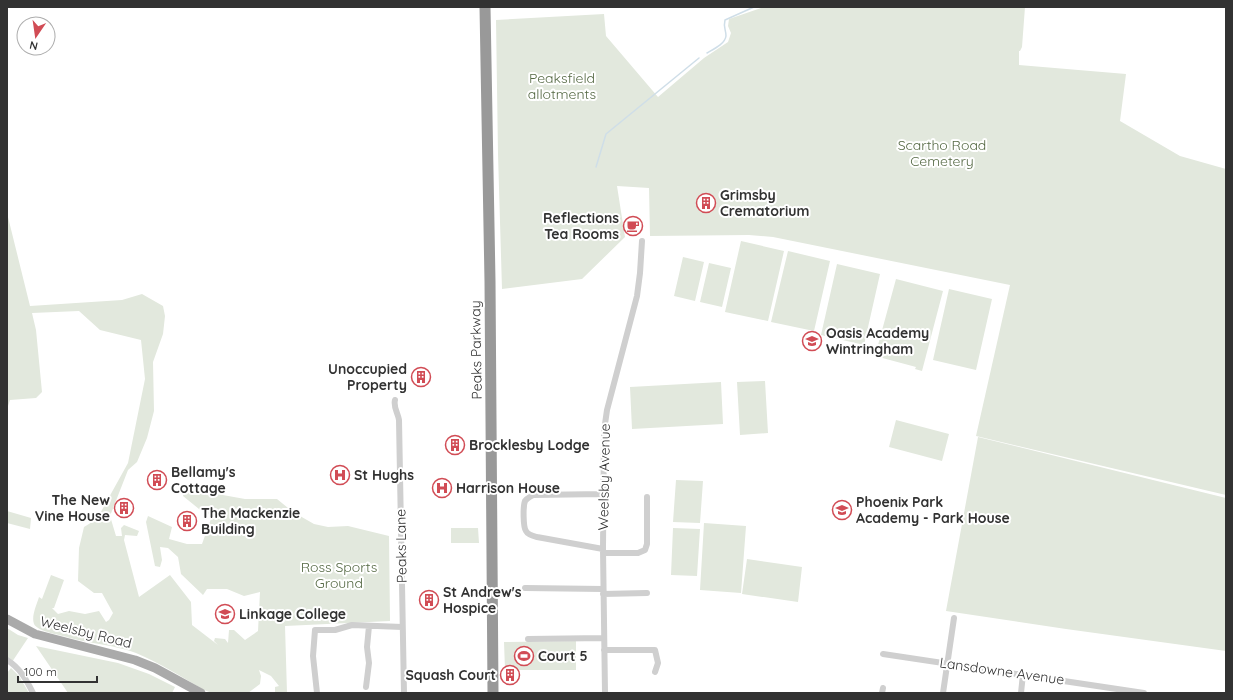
<svg xmlns="http://www.w3.org/2000/svg" width="1233" height="700" viewBox="0 0 1233 700" font-family="Quicksand,sans-serif">
	<rect width="100%" height="100%" fill="#fff"/>
	<path fill="#e2e8dd" d="M764,7H1025L1022,47L1020,51H1019V65L1126,74L1120,121L1180,156L1226,169V495L976,436L1010,285L773,237L749,235L650,236L649,188L617,186L625,237L582,279L502,289L498,154L496,20L604,14L606,36L658,97L704,58L728,42L731,33L728,26L729,19Z
		M7,213L30,306L122,300L142,294L163,306L165,316L163,334L153,362L154,411L147,438L137,462L128,470L110,516L116,536H122L121,528L124,525L139,531L137,536L125,535L124,540L139,597L170,575L191,602L192,625L218,645L214,641L215,638L225,639L228,643L229,630H234L245,640L258,631L260,592L244,596L227,589H207L203,595L181,574L178,557L168,548L160,547L162,560L160,567L155,566L146,522L148,516L172,527L169,539L187,544H202L212,516L199,509L183,496L184,491L195,495L206,492L245,499H277L293,512L314,524L328,527L348,526L389,536L390,621L285,626L287,693H275V687L279,686L271,676L259,670L261,676L260,684L248,693H212L204,690C182,677 160,663 136,653C115,645 92,644 70,638C62,635 38,632 34,624C31,616 37,604 39,597L42,599L51,575L64,580L54,608H52L58,614L69,611L85,614L99,611L106,622L109,620L113,613L102,593H94L78,581L79,548L84,527L97,519L128,463L145,379L141,340L100,330L79,311L32,313L36,330L42,392L36,398L10,400L7,409Z
		M741,241L784,251L768,321L725,312Z
		M788,251L830,261L814,331L771,322Z
		M683,257L704,262L695,301L674,296Z
		M709,263L731,268L722,307L700,302Z
		M837,264L880,274L864,345L821,335Z
		M896,279L943,291L922,371L915,369L916,367L875,356Z
		M949,289L992,299L976,370L933,360Z
		M765,381L768,433L740,435L737,382Z
		M721,382L723,424L632,429L630,387Z
		M896,420L949,434L942,461L889,447Z
		M978,437L1226,498V651L1066,629L946,611Z
		M676,480L703,481L700,523L673,522Z
		M7,511L31,518L30,529L7,523Z
		M704,523L746,526L741,593L700,590Z
		M451,528H478L479,543H451Z
		M673,528L700,529L697,576L671,575Z
		M747,559L802,567L798,602L742,594Z
		M7,628L18,635L28,638L12,662L7,659Z
		M576,641V670H505L504,642Z
		M36,646L118,663L149,674L175,687L172,693H68Z
		M11,668L19,676L29,693H7V673Z"/>
	<g fill="none" stroke-linecap="round" stroke-linejoin="round">
		<path stroke="#cfdee8" stroke-width="1.5" d="M707,53C714,49 725,44 726,36C726,29 723,28 725,20L754,7
			M596,167L606,134L699,58"/>
		<path stroke="#cfcfcf" stroke-width="6" d="M395,400C393,407 398,413 399,420L404,693
			M603,549L537,537C533,536 528,535 526,531C523,527 523,506 525,501C527,498 530,497 533,495L604,494
			M603,553H638L645,550L647,544V497
			M525,588L603,589
			M603,594L647,593
			M528,639L604,638
			M604,650H655L658,663L655,672
			M883,654L1144,693
			M7,660C20,668 26,679 33,693
			M366,687L369,663L367,647L369,626
			M317,693L313,656L315,630H335L352,625L402,627
			M605,693L603,549L604,431L607,410L637,296L640,273L642,241
			M882,693L883,688
			M943,693L954,618
			M1021,693L1023,674"/>
		<path stroke="#aaa" stroke-width="9" d="M7,619L35,634L135,660L155,668L201,693"/>
		<path stroke="#999" stroke-width="11" d="M485,7L490,281L493,693"/>
	</g>
	<defs>
		<symbol id="building-ring" viewBox="-11 -11 22 22"><circle r="9.5" fill="#fff" stroke="#d14c55" stroke-width="1.5"/><path d="M-4-6H4V6H1V3H-1V6H-4ZM-2.5-4.3h1.7v1.8h-1.7ZM.8-4.3h1.7v1.8H.8ZM-2.5-1h1.7V.8h-1.7ZM.8-1h1.7V.8H.8Z" fill="#d14c55"/></symbol>
		<symbol id="cafe-ring" viewBox="-11 -11 22 22"><circle r="9.5" fill="#fff" stroke="#d14c55" stroke-width="1.5"/><path d="M-5.5-4.5H6V0H3Q3 3.5 0 3.5H-2.5Q-5.5 3.5-5.5 0ZM3-3.2v2h1.7v-2ZM-6 4.5H4V6H-6Z" fill="#d14c55"/></symbol>
		<symbol id="school-ring" viewBox="-11 -11 22 22"><circle r="9.5" fill="#fff" stroke="#d14c55" stroke-width="1.5"/><path d="M0-5L7-2L0 1L-7-2ZM-4 1L0 2.5L4 1V4Q0 6-4 4Z" fill="#d14c55"/></symbol>
		<symbol id="hospital-ring" viewBox="-11 -11 22 22"><circle r="9.5" fill="#fff" stroke="#d14c55" stroke-width="1.5"/><path d="M-5-5h3v3.5h4V-5h3V5h-3V1.5h-4V5h-3Z" fill="#d14c55"/></symbol>
		<symbol id="university-ring" viewBox="-11 -11 22 22"><circle r="9.5" fill="#fff" stroke="#d14c55" stroke-width="1.5"/><path d="M0-5L7-2L0 1L-7-2ZM-4 1L0 2.5L4 1V4Q0 6-4 4Z" fill="#d14c55"/></symbol>
		<symbol id="stadium-ring" viewBox="-11 -11 22 22"><circle r="9.5" fill="#fff" stroke="#d14c55" stroke-width="1.5"/><path d="M0-5a6.5 5 0 1 0 0 10a6.5 5 0 1 0 0-10ZM-3.5-1.8h7v3.6h-7Z" fill="#d14c55"/></symbol>
	</defs>
	<g fill-rule="evenodd">
		<use href="#building-ring" x="695" y="192" width="22" height="22"/>
		<use href="#cafe-ring" x="622" y="215" width="22" height="22"/>
		<use href="#school-ring" x="801" y="330" width="22" height="22"/>
		<use href="#building-ring" x="410" y="366" width="22" height="22"/>
		<use href="#building-ring" x="444" y="434" width="22" height="22"/>
		<use href="#hospital-ring" x="329" y="464" width="22" height="22"/>
		<use href="#building-ring" x="146" y="469" width="22" height="22"/>
		<use href="#hospital-ring" x="431" y="477" width="22" height="22"/>
		<use href="#building-ring" x="113" y="497" width="22" height="22"/>
		<use href="#school-ring" x="831" y="499" width="22" height="22"/>
		<use href="#building-ring" x="176" y="510" width="22" height="22"/>
		<use href="#building-ring" x="418" y="589" width="22" height="22"/>
		<use href="#university-ring" x="214" y="603" width="22" height="22"/>
		<use href="#stadium-ring" x="513" y="645" width="22" height="22"/>
		<use href="#building-ring" x="499" y="664" width="22" height="22"/>
	</g>
	<g text-anchor="middle" stroke-width="4" stroke-linejoin="round" paint-order="stroke">
		<g font-size="14" fill="#556944" stroke="#fff">
			<text x="562" y="83">Peaksfield<tspan x="562" dy="16">allotments</tspan></text>
			<text x="942" y="150">Scartho Road<tspan x="942" dy="16">Cemetery</tspan></text>
			<text x="339" y="572">Ross Sports<tspan x="339" dy="16">Ground</tspan></text>
		</g>
		<g font-size="14" font-weight="bold" fill="#323232" stroke="#fff" text-anchor="start">
			<text x="720" y="200">Grimsby<tspan x="720" dy="16">Crematorium</tspan></text>
			<text x="619" y="223" text-anchor="end">Reflections<tspan x="619" dy="16">Tea Rooms</tspan></text>
			<text x="826" y="338">Oasis Academy<tspan x="826" dy="16">Wintringham</tspan></text>
			<text x="407" y="374" text-anchor="end">Unoccupied<tspan x="407" dy="16">Property</tspan></text>
			<text x="469" y="450">Brocklesby Lodge</text>
			<text x="171" y="477">Bellamy's<tspan x="171" dy="16">Cottage</tspan></text>
			<text x="354" y="480">St Hughs</text>
			<text x="456" y="493">Harrison House</text>
			<text x="110" y="505" text-anchor="end">The New<tspan x="110" dy="16">Vine House</tspan></text>
			<text x="856" y="507">Phoenix Park<tspan x="856" dy="16">Academy - Park House</tspan></text>
			<text x="201" y="518">The Mackenzie<tspan x="201" dy="16">Building</tspan></text>
			<text x="443" y="597">St Andrew's<tspan x="443" dy="16">Hospice</tspan></text>
			<text x="239" y="619">Linkage College</text>
			<text x="538" y="661">Court 5</text>
			<text x="496" y="680" text-anchor="end">Squash Court</text>
		</g>
		<g font-size="14" fill="#323232" stroke="#fff">
			<text transform="translate(476 350) rotate(-91)" y="5">Peaks Parkway</text>
			<text transform="translate(604 477) rotate(-89)" y="5">Weelsby Avenue</text>
			<text transform="translate(401 546) rotate(-91)" y="5">Peaks Lane</text>
			<text transform="translate(86 632) rotate(14)" y="5">Weelsby Road</text>
			<text transform="translate(1002 671) rotate(8)" y="5">Lansdowne Avenue</text>
		</g>
	</g>
	<rect width="1233" height="700" fill="none" stroke="#323232" stroke-width="16"/>
	<g transform="translate(36 36) rotate(193)"><circle r="19" fill="#ffffff" stroke="#adadad"/>
	<path d="M0-3L7 15L0 10L-7 15Z" fill="#d14c55"/>
	<text y="-6" font-size="11" font-weight="bold" text-anchor="middle" fill="#323232">N</text>
	</g>
	<path d="M18 676v6h79v-6" fill="none" stroke="#323232" stroke-width="2"/>
	<text x="24" y="676" font-size="12" fill="#323232" stroke="#ffffff" stroke-width="3" paint-order="stroke">100 m</text>
</svg>
